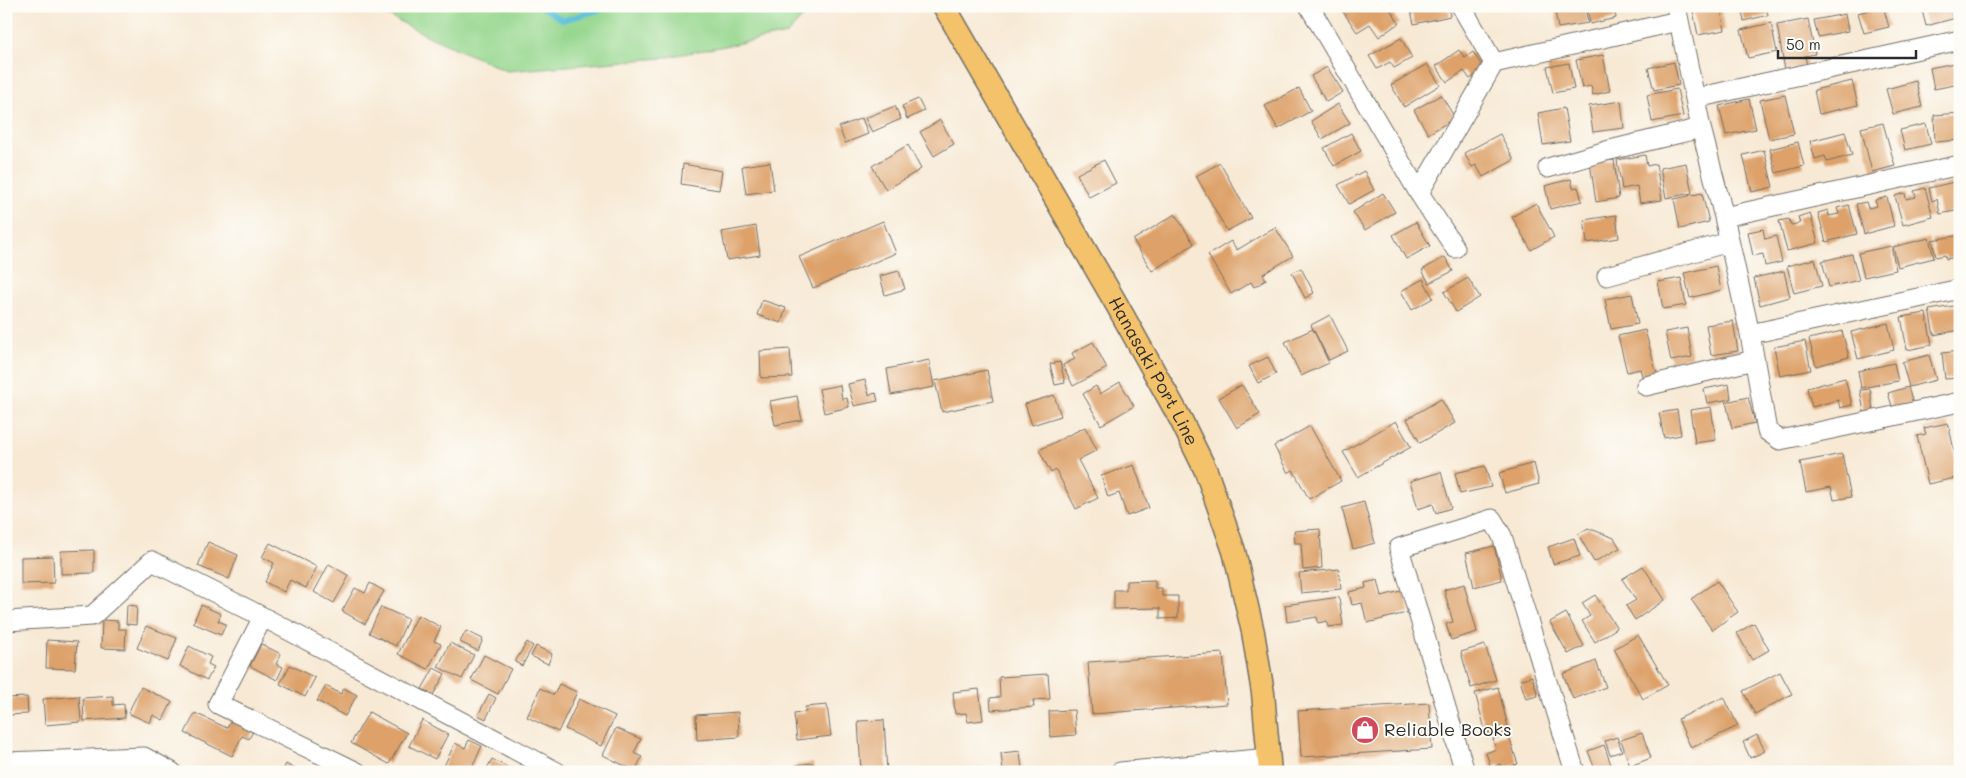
<svg xmlns="http://www.w3.org/2000/svg" width="1966" height="778" viewBox="0 0 1966 778" font-family="Mali,sans-serif">
	<rect width="100%" height="100%" fill="#fdfcf7"/>
	<filter id="ink" filterUnits="userSpaceOnUse"><feTurbulence type="fractalNoise" baseFrequency=".02" numOctaves="2"/><feDisplacementMap in="SourceGraphic" scale="10" xChannelSelector="R" yChannelSelector="G"/><feConvolveMatrix kernelMatrix="1 2 1 2 8 2 1 2 1" color-interpolation-filters="sRGB"/></filter>
	<filter id="wash" filterUnits="userSpaceOnUse"><feTurbulence type="fractalNoise" baseFrequency=".0096" numOctaves="4" result="noise"/><feDisplacementMap in="SourceGraphic" scale="20" xChannelSelector="R" yChannelSelector="G"/><feGaussianBlur stdDeviation="1.12" result="paint"/><feColorMatrix in="noise" values="0 0 0 0 0 0 0 0 0 0 0 0 0 0 0 0 0 1.4 0 .05"/><feComposite in="paint" operator="in"/></filter>
	<g filter="url(#wash)">
		<rect width="100%" height="100%" fill="#f7e9d4"/>
		<path fill="#96d78e" stroke="#60815c" d="M370,6H813L787,34L662,58L507,71L430,37Z"/>
		<g fill="none" stroke-linecap="round" stroke-linejoin="round">
			<path stroke="#5dc0db" stroke-width="5.5" d="M540,6L563,20L615,6"/>
		</g>
		<g id="blocks">
			<path fill="#dda169" d="M1359,6H1388L1399,23L1379,37L1370,24L1357,32L1342,10Z
				M1410,6H1448L1450,16L1414,24Z
				M1554,6H1585L1588,23L1558,28Z
				M1587,6H1614L1616,18L1590,24Z
				M1692,6H1720L1725,30L1698,35Z
				M1741,6H1766L1768,15L1744,21Z
				M1883,6L1889,27L1864,33L1858,13Z
				M1921,6H1953L1956,18L1926,26Z
				M1845,14L1848,31L1818,37L1814,20Z
				M1808,19L1815,54L1805,56L1807,66L1785,70L1777,25Z
				M1771,23L1777,52L1748,58L1741,30Z
				M1401,38L1412,58L1394,68L1390,62L1377,69L1369,56Z
				M1459,50L1465,58L1473,52L1484,69L1470,79L1464,71L1447,82L1436,66Z
				M1603,55L1610,91L1593,95L1591,86L1582,88L1576,60Z
				M1674,62L1679,85L1654,90L1648,68Z
				M1959,62L1960,84L1934,89L1930,68Z
				M1569,63L1574,89L1553,93L1547,67Z
				M1427,64L1440,85L1404,107L1391,85Z
				M1327,67L1343,92L1326,102L1311,76Z
				M1852,81L1858,105L1819,114L1814,90Z
				M1916,81L1922,107L1893,114L1886,89Z
				M1299,88L1311,111L1278,129L1265,106Z
				M1677,89L1683,116L1652,122L1647,95Z
				M1441,95L1455,118L1428,134L1414,110Z
				M1785,95L1794,134L1769,139L1760,100Z
				M918,99L924,111L907,119L902,106Z
				M1749,99L1756,129L1726,135L1719,106Z
				M1621,101L1624,128L1593,132L1589,106Z
				M1338,104L1350,123L1322,139L1311,121Z
				M895,106L901,119L872,132L865,118Z
				M1564,108L1570,141L1543,145L1538,113Z
				M1960,113V140L1935,142L1934,115Z
				M862,118L868,134L845,143L839,127Z
				M940,120L954,144L934,156L920,132Z
				M1883,123L1895,166L1872,172L1861,128Z
				M1926,124L1931,144L1905,150L1900,130Z
				M1845,132L1852,155L1827,162L1825,156L1815,159L1810,141Z
				M1351,133L1361,151L1334,166L1324,148Z
				M1500,134L1514,160L1483,177L1476,165L1472,167L1464,153Z
				M1798,142L1804,166L1776,173L1770,149Z
				M908,145L921,169L886,190L872,166Z
				M1764,150L1773,187L1752,192L1743,155Z
				M1645,155L1647,166L1656,164L1662,200L1640,203L1637,186L1622,189L1617,160Z
				M1104,160L1116,183L1089,197L1077,174Z
				M1614,160L1619,198L1596,202L1590,163Z
				M770,162L774,190L746,194L742,166Z
				M1220,163L1251,218L1227,231L1196,176Z
				M1686,163L1692,193L1666,198L1660,168Z
				M683,164L722,171L719,190L681,184Z
				M1364,171L1374,190L1349,204L1338,185Z
				M1571,179L1573,188L1578,187L1582,201L1550,209L1545,186Z
				M1958,181L1960,210L1940,214L1937,199L1932,201L1929,188Z
				M1925,188L1933,217L1903,225L1895,196L1905,193L1906,199L1916,197L1914,191Z
				M1383,193L1395,212L1365,230L1353,212Z
				M1702,193L1709,222L1680,229L1674,199Z
				M1887,197L1894,226L1864,234L1856,204L1866,202L1868,208L1877,206L1875,200Z
				M1536,203L1554,237L1531,250L1512,217Z
				M1849,205L1857,234L1826,242L1818,213L1828,210L1829,216L1839,214L1837,208Z
				M1810,213L1818,243L1787,251L1779,221L1789,219L1791,225L1800,223L1798,217Z
				M1175,214L1194,244L1152,271L1133,240Z
				M1616,215L1619,238L1587,243L1584,220Z
				M883,221L896,253L813,288L799,257Z
				M1416,222L1430,246L1406,259L1393,235Z
				M756,226L760,255L727,260L722,232Z
				M1275,227L1293,256L1263,274L1266,280L1254,287L1251,282L1231,294L1208,255L1231,241L1237,250Z
				M1763,229L1765,239L1776,236L1782,262L1765,266L1763,254L1753,256L1748,232Z
				M1960,235V262L1958,257L1946,259L1945,255L1936,257L1932,240Z
				M1929,238L1934,258L1898,267L1893,247Z
				M1891,246L1896,270L1864,277L1858,253Z
				M1852,254L1859,280L1829,287L1822,261Z
				M1445,257L1453,271L1429,283L1422,270Z
				M1815,259L1822,286L1794,293L1787,266Z
				M1716,266L1721,290L1690,298L1684,273Z
				M1301,268L1314,293L1305,298L1292,273Z
				M899,271L905,289L885,295L880,276Z
				M1784,271L1790,297L1760,305L1754,278Z
				M1468,278L1480,297L1456,312L1444,292Z
				M1681,278L1686,305L1663,309L1658,282Z
				M1423,279L1433,298L1412,310L1401,291Z
				M1632,294L1638,324L1611,329L1605,299Z
				M762,300L786,308L781,323L757,315Z
				M1960,305V330L1934,335L1929,310Z
				M1926,313L1932,345L1907,350L1901,317Z
				M1330,315L1348,351L1329,360L1311,325Z
				M1733,321L1738,351L1711,355L1706,325Z
				M1888,323L1894,350L1858,359L1851,332Z
				M1687,328L1692,357L1671,361L1665,332Z
				M1313,329L1329,363L1301,376L1285,342Z
				M1645,330L1657,375L1643,379L1640,369L1627,372L1618,336Z
				M1842,331L1849,357L1816,366L1809,339Z
				M1805,341L1811,370L1780,376L1774,347Z
				M1093,342L1107,368L1073,386L1063,365L1075,359L1072,353Z
				M790,349L792,377L761,378L760,351Z
				M1960,351V378L1945,379L1942,353Z
				M1929,355L1936,380L1909,387L1902,362Z
				M1268,357L1276,374L1258,383L1249,366Z
				M929,360L934,387L891,395L887,369Z
				M1060,362L1065,383L1055,385L1050,364Z
				M1894,363L1898,381L1861,388L1858,371Z
				M987,370L993,401L942,412L935,381Z
				M1845,378L1852,405L1840,408L1838,400L1812,407L1807,388Z
				M865,380L869,395L876,393L878,401L854,406L848,384Z
				M1120,382L1134,406L1101,425L1083,394L1096,386L1100,394Z
				M1729,384L1731,399L1707,403L1704,389Z
				M840,385L842,399L847,398L849,407L824,413L819,389Z
				M1242,385L1260,414L1237,428L1219,398Z
				M1908,387L1913,404L1893,409L1888,393Z
				M1870,389L1873,411L1864,412L1860,390Z
				M1054,395L1061,416L1032,425L1025,404Z
				M797,396L802,420L775,425L770,401Z
				M1748,397L1755,423L1732,428L1726,402Z
				M1441,399L1455,423L1420,443L1407,419Z
				M1711,407L1716,440L1695,443L1690,410Z
				M1677,410L1681,435L1664,438L1659,413Z
				M1396,421L1411,447L1358,477L1343,452Z
				M1948,423L1960,477L1928,484L1917,436L1926,434L1924,428Z
				M1310,426L1341,481L1309,499L1293,470L1288,473L1274,446Z
				M1085,427L1097,450L1078,460L1098,498L1076,509L1056,470L1051,473L1039,450Z
				M1842,454L1851,497L1834,500L1831,487L1806,492L1800,462Z
				M1534,463L1539,484L1505,493L1499,473Z
				M1134,465L1149,508L1127,516L1119,493L1108,497L1101,476Z
				M1485,466L1491,487L1460,494L1455,473Z
				M1441,472L1451,508L1436,513L1433,504L1418,509L1410,481Z
				M1364,502L1375,543L1353,549L1342,508Z
				M1588,528L1614,538L1620,548L1594,562L1578,534Z
				M1320,529L1322,568L1303,570L1301,543H1295L1294,531Z
				M1574,538L1580,556L1553,564L1548,547Z
				M208,542L238,555L229,579L198,566Z
				M270,543L317,567L306,588L290,580L284,592L265,582L274,563L262,557Z
				M1494,546L1502,580L1474,587L1466,553Z
				M94,550V573L61,574V551Z
				M53,556L54,583L21,584V557Z
				M329,564L349,576L334,603L314,592Z
				M1643,566L1665,600L1635,620L1626,606L1636,600L1622,579Z
				M1339,569L1341,589L1301,593L1299,573Z
				M1155,580V588H1162V596H1178V618L1160,619V608L1114,609V590H1126V581Z
				M1378,580L1382,596L1404,590L1410,612L1367,623L1362,603L1352,605L1349,592L1366,588L1365,583Z
				M1717,581L1738,612L1712,630L1691,599Z
				M370,583L384,591L365,624L342,611L355,588L365,593Z
				M1464,584L1477,632L1451,640L1446,624L1453,622L1444,590Z
				M1595,595L1617,628L1595,642L1582,621L1590,616L1582,603Z
				M1339,597L1343,625L1328,627L1327,621L1318,623L1317,617L1287,622L1285,605Z
				M127,605L137,606L136,625L126,624Z
				M201,605L221,614L218,621L226,624L221,635L193,623Z
				M381,607L408,619L396,646L369,633Z
				M1566,613L1584,646L1568,654L1550,622Z
				M418,615L441,627L434,641L441,644L428,669L398,654Z
				M102,620L118,621V629H126L125,649L101,648Z
				M1754,623L1769,650L1752,660L1737,633Z
				M146,626L177,638L168,661L137,648Z
				M466,631L483,639L478,651L460,642Z
				M1638,635L1668,685L1643,699L1614,649Z
				M47,640L77,642L75,669L46,668Z
				M527,642L533,646L522,666L515,662Z
				M450,643L474,655L462,679L438,667Z
				M261,644L281,654L276,664L283,667L277,680L250,666Z
				M1485,645L1496,680L1471,688L1461,652Z
				M189,646L211,657L208,664L214,667L207,680L180,666Z
				M536,646L552,654L548,664L531,656Z
				M1223,653L1227,704L1092,714L1088,662Z
				M484,655L511,669L498,694L471,680Z
				M1596,661L1606,687L1573,699L1563,674Z
				M290,665L315,678L305,697L280,684Z
				M434,668L445,674L433,695L422,689Z
				M1780,672L1792,694L1755,714L1743,691Z
				M1048,674L1050,699L1033,700L1034,707L991,710L990,698L1000,697L999,677Z
				M1532,676L1538,696L1526,699L1520,680Z
				M559,684L577,692L558,732L527,717L540,688L554,695Z
				M326,686L341,694L344,688L357,695L345,716L317,701Z
				M141,687L172,702L163,720L153,715L150,723L128,713Z
				M1498,687L1508,727L1486,733L1475,693Z
				M979,689L983,720L968,722L966,713L955,714L953,692Z
				M489,694L496,698L486,719L478,715Z
				M79,696L81,722L45,725L43,699Z
				M113,696V705L124,704L125,718L84,721L83,698Z
				M27,697L28,714L6,715V698Z
				M1724,697L1738,726L1691,748L1678,719Z
				M579,699L615,716L601,746L565,729Z
				M1429,703L1432,749L1301,757L1298,711Z
				M827,705L831,736L797,740L794,714L806,712L805,707Z
				M1074,710L1076,735L1050,737L1049,711Z
				M369,712L407,733L389,764L351,743Z
				M738,712L739,737L697,740L696,715Z
				M195,713L227,728L231,720L253,731L249,739L242,736L232,756L185,733Z
				M422,720L448,734L435,759L409,746Z
				M884,720L887,772H861L858,721Z
				M616,728L641,739L634,753L642,757L635,771L603,755Z
				M1642,733L1651,758L1630,766L1621,740Z
				M1508,734L1518,764L1502,769L1500,764L1491,768L1486,753L1496,749L1493,739Z
				M1757,735L1765,751L1750,758L1743,742Z
				M1617,737L1622,751L1610,755L1605,741Z
				M469,740L482,746L470,772H450L443,768L455,743L465,748Z
				M1604,745L1613,770L1596,772L1588,751Z
				M1020,751L1022,770L1003,771L1001,753Z
				M492,759L516,772H485Z
				M813,763L814,772H797L796,765Z
				M286,764L300,772H282Z"/>
		</g>
	</g>
	<g filter="url(#ink)">
		<use href="#blocks" fill-opacity="0" stroke="#726e66" stroke-width="1"/>
		<g fill="none" stroke-linecap="round" stroke-linejoin="round">
			<defs>
				<path id="minor" d="M1309,6L1419,193L1455,248
					M1461,6L1494,63
					M1676,6L1701,128L1724,217L1750,334L1767,431L1780,440L1960,402
					M1696,98L1960,40
					M1548,168L1606,151L1701,128
					M1419,193L1494,63L1678,21
					M1724,217L1960,165
					M1607,276L1729,242
					M1750,334L1960,289
					M1646,386L1754,360
					M263,617L218,704L357,772
					M6,621L92,616L152,561L263,617L557,772
					M6,762L144,757L172,772
					M1120,772L1269,758
					M1465,772L1399,548L1492,519L1502,536L1575,772"/>
				<g id="major">
					<path id="s1" d="M944,6L1117,305L1181,420L1206,471L1234,551L1253,632L1263,693L1270,772"/>
				</g>
			</defs>
			<use href="#minor" stroke="#726e66" stroke-width="21"/>
			<use href="#major" stroke="#726e66" stroke-width="25"/>
			<use href="#minor" stroke="#fff" stroke-width="19"/>
			<use href="#major" stroke="#f3c26a" stroke-width="22"/>
		</g>
	</g>
	<defs>
		<symbol id="shop-disc" viewBox="-11 -11 22 22"><circle r="9.5" fill="#d1495b" stroke="#fdfcf7"/><path d="M-5-2.5h2.3a2.7 3.5 0 0 1 5.4 0H5L5.5 6h-11ZM-1.5-2.5h3a1.5 2.3 0 0 0-3 0Z" fill="#fff"/></symbol>
	</defs>
	<g fill-rule="evenodd">
		<use href="#shop-disc" x="1349" y="714" width="32" height="32"/>
	</g>
	<g text-anchor="middle" stroke-width="4" stroke-linejoin="round" paint-order="stroke">
		<g font-size="18" fill="#2b2b2b" stroke="#fdfcf7">
			<text dy="6" stroke="none"><textPath href="#s1" startOffset="421">Hanasaki Port Line</textPath></text>
		</g>
		<g font-size="18" fill="#2b2b2b" stroke="#fdfcf7" text-anchor="start">
			<text x="1384" y="736">Reliable Books</text>
		</g>
	</g>
	<rect width="1966" height="778" fill="none" stroke="#fdfcf7" stroke-width="25"/>
	<path d="M1778 50v8h138v-8" fill="none" stroke="#2b2b2b" stroke-width="2.5"/>
	<text x="1786" y="50" font-size="15" fill="#2b2b2b" stroke="#fdfcf7" stroke-width="4" paint-order="stroke">50 m</text>
</svg>
